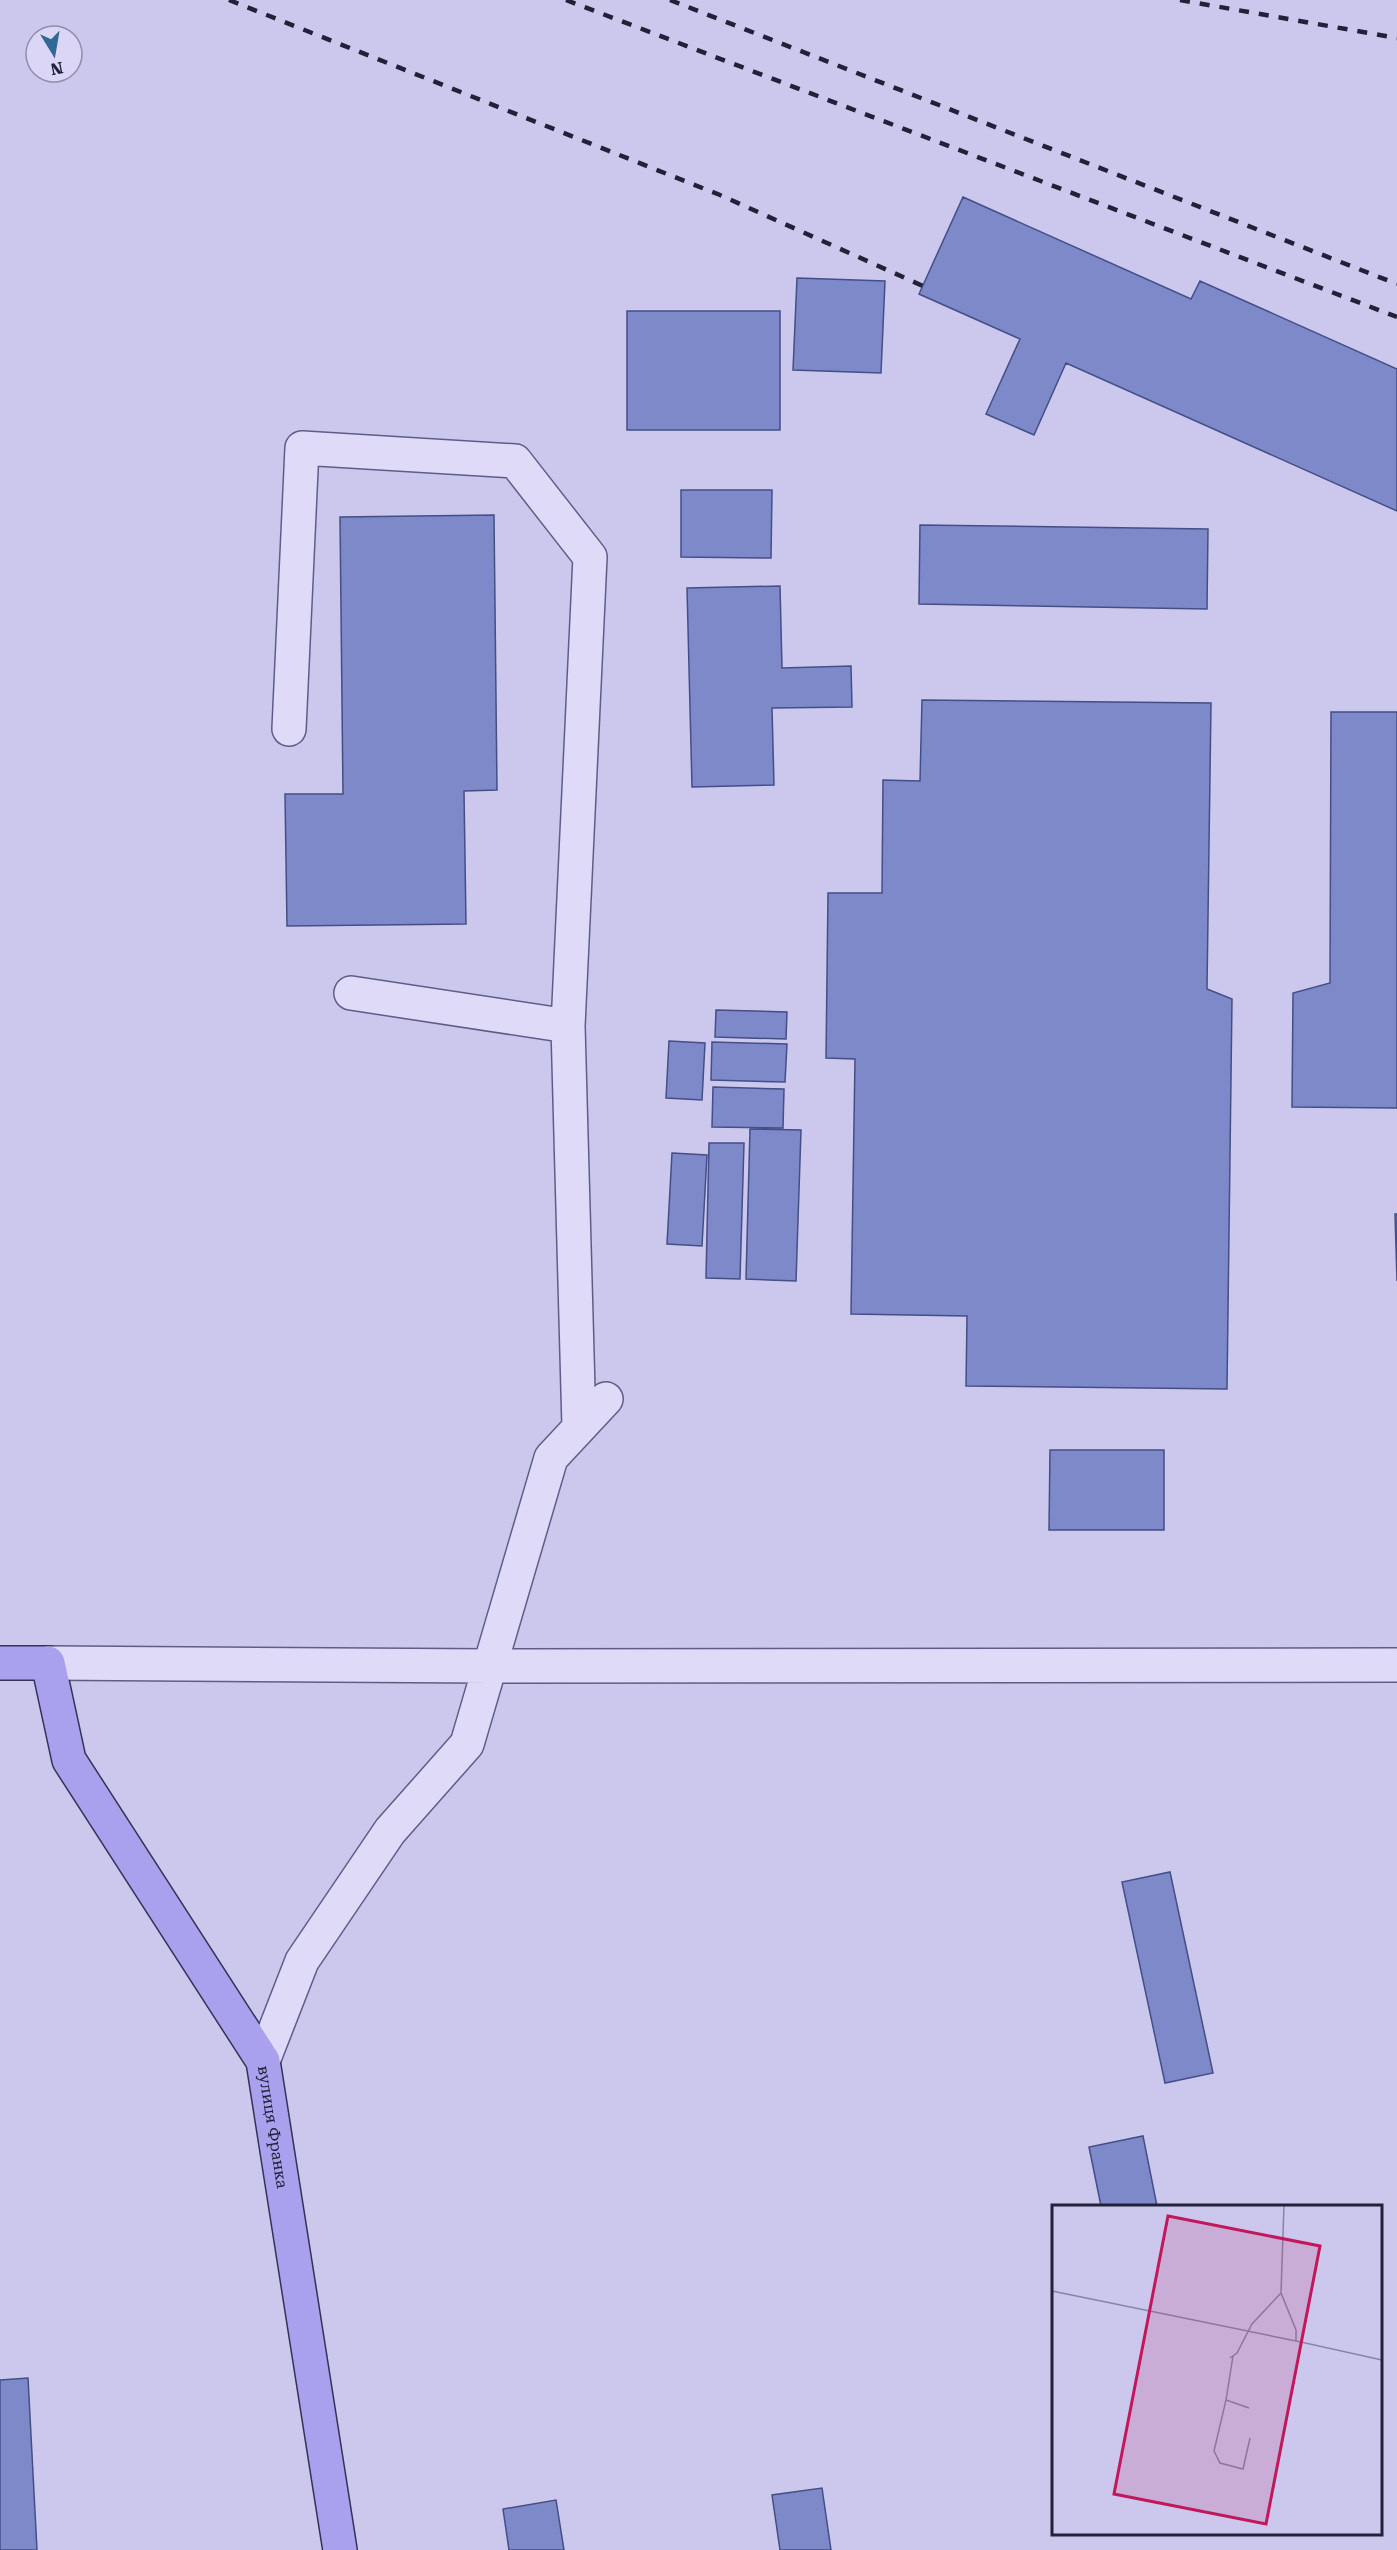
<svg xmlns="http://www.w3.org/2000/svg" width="1397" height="2550" viewBox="0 0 1397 2550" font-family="'Roboto Serif',serif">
	<rect width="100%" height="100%" fill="#ccc7ed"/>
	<path fill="#7e89ca" stroke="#434f86" stroke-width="1.5" d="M963,197L1191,299L1200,281L1397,369V511L1066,363L1034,435L986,414L1020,339L919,294Z
		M797,278L885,281L881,373L793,370Z
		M627,311H780V430H627Z
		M681,490H772L771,558L681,557Z
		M494,515L497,790L464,791L466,924L287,926L285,794H343L340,517Z
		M920,525L1208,529L1207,609L919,604Z
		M780,586L782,668L851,666L852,707L772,708L774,785L692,787L687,588Z
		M922,700L1211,703L1207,989L1232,999L1227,1389L966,1386L967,1316L851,1314L855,1059L826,1058L828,893H882L883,780L920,781Z
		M1331,712H1397V1108L1292,1107L1293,993L1330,983Z
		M716,1010L787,1012L786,1039L715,1037Z
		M669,1041L705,1043L702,1100L666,1098Z
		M712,1042L787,1044L785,1082L711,1080Z
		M713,1087L784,1089L783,1128L712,1127Z
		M750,1129L801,1130L796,1281L746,1279Z
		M709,1143H744L740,1279L706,1278Z
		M672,1153L707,1155L702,1246L667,1244Z
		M1395,1214H1397V1281Z
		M1050,1450H1164V1530H1049Z
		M1170,1872L1213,2073L1165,2083L1122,1882Z
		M1143,2136L1157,2206H1101L1089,2147Z
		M28,2378L37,2550H0V2380Z
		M822,2488L831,2550H780L772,2495Z
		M556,2500L564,2550H509L503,2509Z"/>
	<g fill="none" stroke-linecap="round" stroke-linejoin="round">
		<defs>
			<path id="minor" d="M289,729L302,448L515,461L590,557L568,1026
				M351,993L568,1026L579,1427
				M48,1663L490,1666L1397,1665
				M263,2061L302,1961L390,1831L467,1744L551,1458L606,1399"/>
			<g id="major">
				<path id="s1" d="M0,1663H48L69,1760L263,2061L340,2550"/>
			</g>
		</defs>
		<use href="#minor" stroke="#5d5e88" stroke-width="36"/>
		<use href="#major" stroke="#313456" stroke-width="36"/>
		<use href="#minor" stroke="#dedaf8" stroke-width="33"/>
		<use href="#major" stroke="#aaa1ee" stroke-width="33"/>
		<path stroke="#202239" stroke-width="4.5" stroke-dasharray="10 10" stroke-linecap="butt" d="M229,0L720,195L923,286
			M566,0L1397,317
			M670,0L1397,284
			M1180,0L1397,38"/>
	</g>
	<g text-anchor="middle" stroke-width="5" stroke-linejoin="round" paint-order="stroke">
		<g font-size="16" fill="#202239" stroke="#dbd6f5">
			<text dy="6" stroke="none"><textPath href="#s1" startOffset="572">вулиця Франка</textPath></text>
		</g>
	</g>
	<g transform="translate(1052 2205)">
		<rect width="330" height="330" fill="#ccc7ed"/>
		<path fill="none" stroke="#8785a5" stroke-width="1.5" d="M232,0L229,88L244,125V136L330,155M0,86L244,136M181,151L174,195L197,203M178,153L185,148L200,119L229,88M174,195L162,246L168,258L191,264L198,233"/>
		<path fill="#c2185b" fill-opacity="0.15" stroke="#c2185b" stroke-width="3" d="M116,11L268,41L214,319L62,289Z"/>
		<rect width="330" height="330" fill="none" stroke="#202239" stroke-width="3"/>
	</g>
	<g transform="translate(54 54) rotate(169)"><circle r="28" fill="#dbd6f5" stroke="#908eaa" stroke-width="1.5"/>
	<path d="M0-4.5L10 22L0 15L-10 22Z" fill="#2f6995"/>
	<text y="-9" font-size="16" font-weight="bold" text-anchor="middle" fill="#202239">N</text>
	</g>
</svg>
